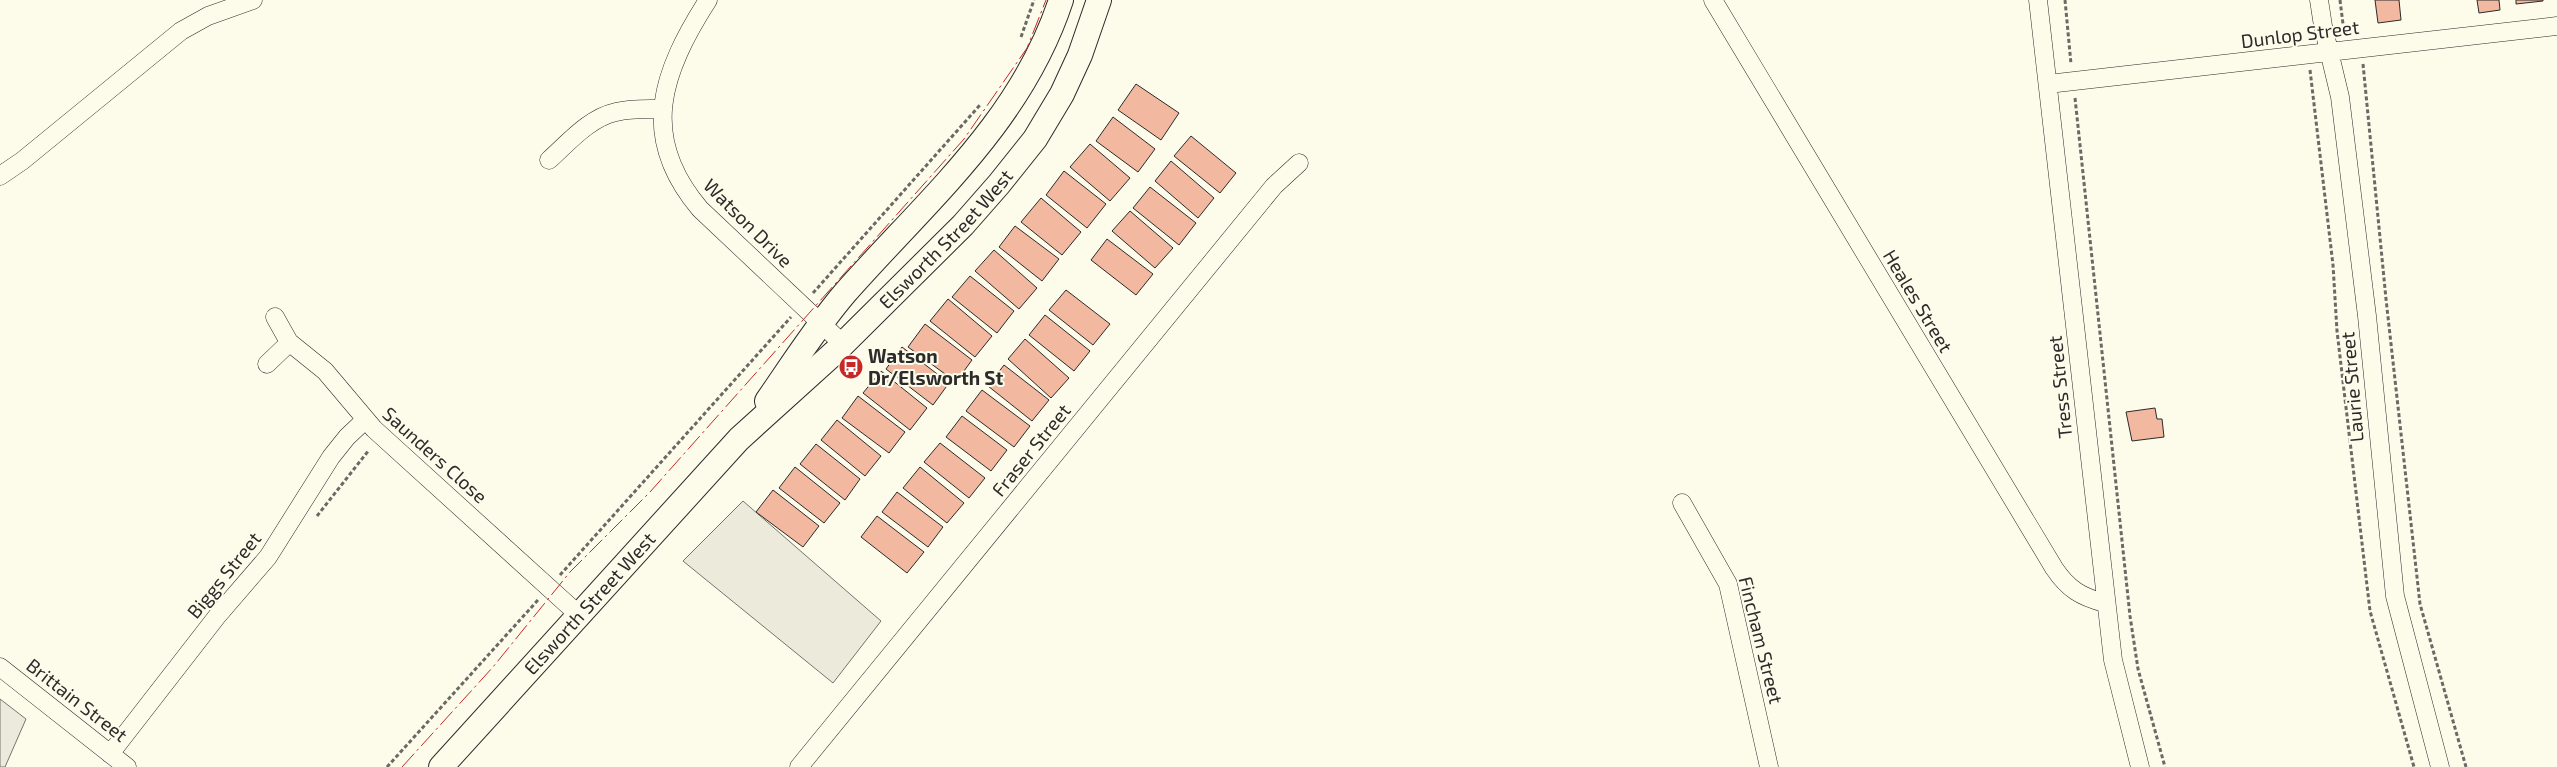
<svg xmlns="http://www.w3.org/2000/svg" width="2557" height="767" viewBox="0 0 2557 767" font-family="'Exo 2',sans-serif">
	<rect width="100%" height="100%" fill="#fdfbea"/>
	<path fill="#ecebdb" stroke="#74746e" d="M743,501L881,621L833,683L683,561Z
		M0,699L26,719L5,767H0Z"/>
	<path fill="#f2b8a0" stroke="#2b2b2b" d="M2375,0H2399L2401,20L2378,23Z
		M2477,0H2499L2500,10L2479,13Z
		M2516,0H2543V1L2516,4Z
		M1136,84L1179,113L1161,140L1118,110Z
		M1113,117L1155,149L1138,172L1096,141Z
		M1191,136L1236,173L1220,193L1174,156Z
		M1090,144L1130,178L1110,201L1070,167Z
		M1171,161L1214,198L1198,218L1155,181Z
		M1064,171L1106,204L1087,228L1046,195Z
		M1150,187L1196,223L1179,245L1133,208Z
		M1041,198L1081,232L1062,255L1021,222Z
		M1130,211L1173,248L1155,268L1112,231Z
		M1015,226L1059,259L1042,281L999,247Z
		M1107,239L1153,274L1136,295L1091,260Z
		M994,250L1037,288L1019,309L975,271Z
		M970,276L1014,311L997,333L952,297Z
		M1066,290L1110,324L1093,345L1049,310Z
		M948,299L992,336L975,357L930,321Z
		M1045,315L1090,351L1074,371L1029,335Z
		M925,324L972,360L956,382L908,347Z
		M1025,339L1069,378L1051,398L1008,359Z
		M902,347L949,383L933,405L886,369Z
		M1004,365L1049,400L1032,421L988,386Z
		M881,371L927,408L910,430L863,393Z
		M982,390L1030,426L1014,447L966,411Z
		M858,396L905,432L889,453L842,418Z
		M2155,408L2157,419H2162L2164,437L2132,441L2126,412Z
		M962,416L1007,450L991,471L946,437Z
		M837,420L881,456L865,476L821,440Z
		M940,443L985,478L969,498L924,462Z
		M816,444L860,479L845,500L800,464Z
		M795,467L840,503L824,523L779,488Z
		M920,467L964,503L947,523L903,488Z
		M773,490L819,526L803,547L756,512Z
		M897,492L943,527L928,547L882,512Z
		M877,516L924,552L907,573L861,537Z"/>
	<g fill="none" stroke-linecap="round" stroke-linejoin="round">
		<defs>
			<path id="street" d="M708,0C662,72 638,136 700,209L843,344
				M1713,0L2054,568C2068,589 2081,597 2105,603
				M2038,0L2113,660L2140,767
				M2319,0L2323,26L2340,97L2367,316L2395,596L2440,767
				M2048,84L2557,26
				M549,160C569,142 589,118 616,112C631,108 647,109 663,109
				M0,176L22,161L181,31L208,16L253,0
				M275,317L289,342L325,371L374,429L579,615
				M267,364L289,343
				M1682,503L1728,584L1769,767
				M0,667L127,767
				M110,754L218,615L268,557L331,457L347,437L365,420
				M799,767L1274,186L1299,163"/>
			<g id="secondary">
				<path d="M767,401C792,365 816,327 845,293C927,200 1021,122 1061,0"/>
				<path id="s1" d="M441,767L739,439L834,353L963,225L999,184L1035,139L1062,94L1080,55L1099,0"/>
			</g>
		</defs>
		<use href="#street" stroke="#2b2b2b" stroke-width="19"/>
		<use href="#secondary" stroke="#2b2b2b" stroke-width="26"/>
		<path stroke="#6a6964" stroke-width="3" stroke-dasharray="4 2.5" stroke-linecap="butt" d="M2065,0L2071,64
			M2340,0L2343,24
			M1021,37L1034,0
			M2363,64L2386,299L2420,604L2466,767
			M2310,70L2333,265L2337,331L2370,611L2414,767
			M2075,98L2130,616L2138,669L2165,767
			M813,293L980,105
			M317,516L369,450
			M560,575L791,317
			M387,767L538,600"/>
		<use href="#street" stroke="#fdfbea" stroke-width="18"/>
		<use href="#secondary" stroke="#fdfbea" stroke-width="24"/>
		<path stroke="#c62828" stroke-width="1" stroke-dasharray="18 4 2.5 4" stroke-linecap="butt" d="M402,767L493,667L570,572L650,492L964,139L1027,48L1046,0"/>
	</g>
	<defs>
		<symbol id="bus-disc" viewBox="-11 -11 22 22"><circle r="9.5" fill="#c62828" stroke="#fdfbea"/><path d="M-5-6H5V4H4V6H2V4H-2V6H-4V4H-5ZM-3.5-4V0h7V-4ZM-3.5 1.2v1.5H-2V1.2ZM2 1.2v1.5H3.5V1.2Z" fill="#fff"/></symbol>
	</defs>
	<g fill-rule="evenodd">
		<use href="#bus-disc" x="837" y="353" width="28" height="28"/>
	</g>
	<g text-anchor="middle" stroke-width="4" stroke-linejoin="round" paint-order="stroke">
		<g font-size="19" fill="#2b2b2b" stroke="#fdfbea">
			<text transform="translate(2300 34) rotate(-7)" y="7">Dunlop Street</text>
			<text transform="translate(748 223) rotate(45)" y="7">Watson Drive</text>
			<text dy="7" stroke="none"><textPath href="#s1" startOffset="731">Elsworth Street West</textPath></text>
			<text transform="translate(1918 301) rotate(59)" y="7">Heales Street</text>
			<text transform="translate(2060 387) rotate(-96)" y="7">Tress Street</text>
			<text transform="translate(2352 387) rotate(-95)" y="7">Laurie Street</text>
			<text transform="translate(1031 450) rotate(-51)" y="7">Fraser Street</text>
			<text transform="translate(435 455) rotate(42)" y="7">Saunders Close</text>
			<text transform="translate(224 575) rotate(-51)" y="7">Biggs Street</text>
			<text dy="7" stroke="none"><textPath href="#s1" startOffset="221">Elsworth Street West</textPath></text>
			<text transform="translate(1761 640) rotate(76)" y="7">Fincham Street</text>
			<text transform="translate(77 700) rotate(38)" y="7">Brittain Street</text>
		</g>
		<g font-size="19" font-weight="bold" fill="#2b2b2b" stroke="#fdfbea" text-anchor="start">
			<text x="868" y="363">Watson<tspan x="868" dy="22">Dr/Elsworth St</tspan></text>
		</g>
	</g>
</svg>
